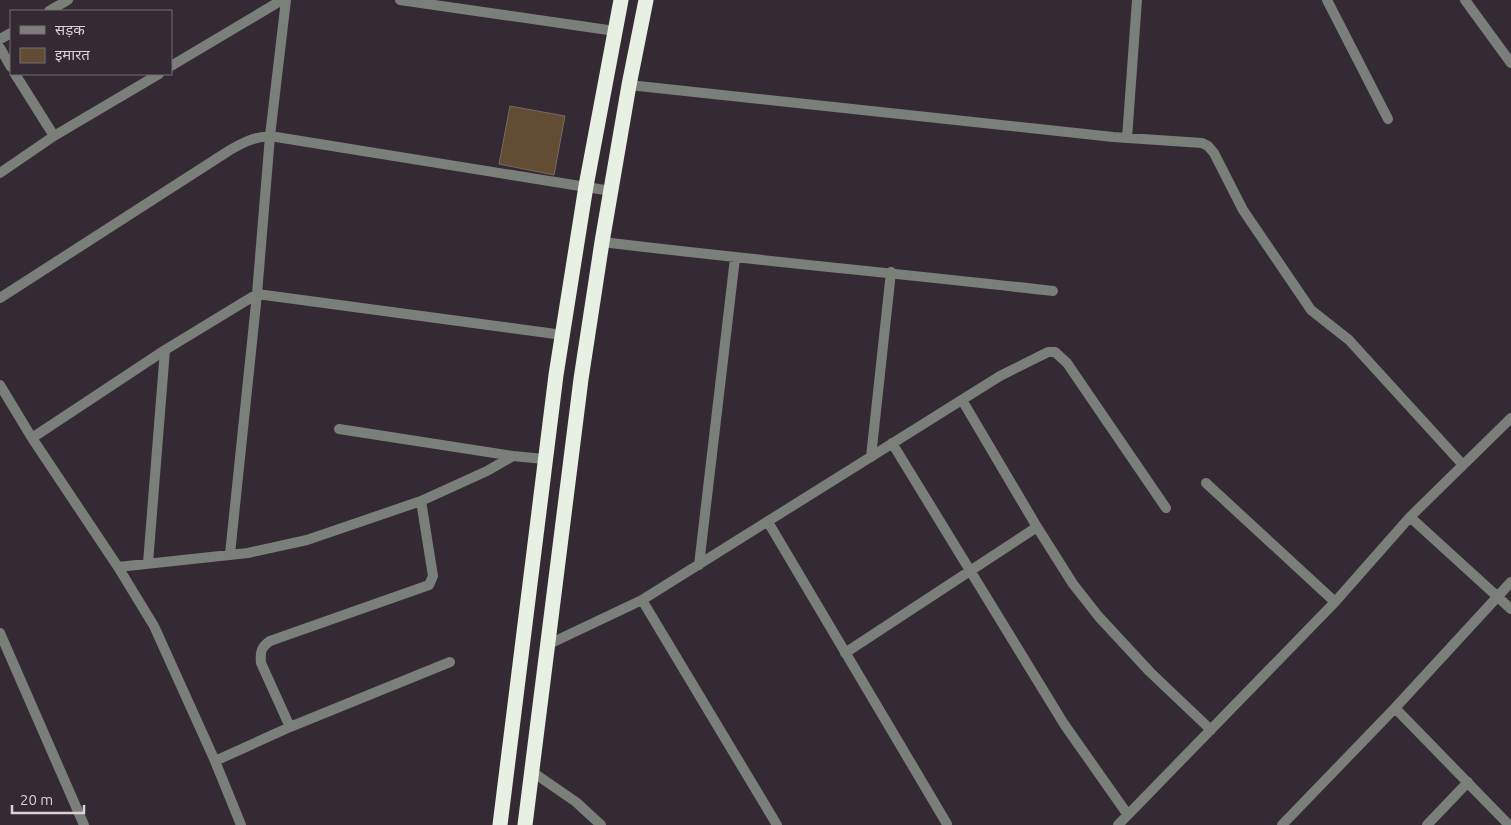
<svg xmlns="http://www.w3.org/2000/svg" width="1511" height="825" viewBox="0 0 1511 825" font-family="Ubuntu,'Noto Sans Devanagari',sans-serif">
	<rect width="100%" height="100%" fill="#342a33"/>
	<path fill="#624c33" stroke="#756b60" d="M510,106L565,116L554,175L499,164Z"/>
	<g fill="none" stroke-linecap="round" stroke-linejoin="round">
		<path stroke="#7b7f79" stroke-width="10" d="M400,0L615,31
			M1327,0L1388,119
			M1465,0L1511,63
			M49,11L68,0
			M0,39L11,33
			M0,48L11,67
			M171,66L282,0
			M15,74L54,136
			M629,85L1113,137L1202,143L1208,146L1214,153L1243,210L1311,310L1349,340L1463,465
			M1127,138L1137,0
			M0,173L54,136L159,74
			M602,242C752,260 903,274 1053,291
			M0,298L230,150C244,142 254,137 270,136L611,191
			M0,385L32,438L118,567L154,626L215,761L241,825
			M962,400L1037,527L1073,584L1099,617L1150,672L1211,730
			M339,429L513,456L544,459
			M32,438L165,350L257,294L563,335
			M892,443L1064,724L1128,815
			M871,457L891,272
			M1206,483L1335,602
			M1410,517L1511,609
			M768,522L947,824
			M230,554L257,294L270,136L286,0
			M148,563L165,350
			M699,565L735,258
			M118,567L248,553L307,540L421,501L487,471L513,456
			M642,600L777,825
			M0,633L84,825
			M547,645L642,600L1000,376L1048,352H1055L1067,363L1166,508
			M845,653L1037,527
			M1395,708L1509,825
			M290,727L261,663C260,652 261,647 270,641L429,585L433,576L421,501
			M215,761L290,727L450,662
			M531,771L576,802L601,825
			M1118,825L1335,602L1410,517L1511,418
			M1282,825L1395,708L1511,582
			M1427,825L1468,782"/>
		<path stroke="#e7f0e3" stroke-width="15" d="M500,825L556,375L586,186L621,0
			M525,825L581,379L602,242L629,85L646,0"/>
	</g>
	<rect x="10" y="10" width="162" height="65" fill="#342a33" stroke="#766d75"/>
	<rect x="20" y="26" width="25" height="8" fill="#7b7f79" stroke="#766d75"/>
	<text x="55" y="35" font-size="15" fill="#d8d2d7">सड़क</text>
	<rect x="20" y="48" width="25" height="15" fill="#624c33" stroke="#766d75"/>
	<text x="55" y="60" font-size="15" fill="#d8d2d7">इमारत</text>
	<path d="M12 805v8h72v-8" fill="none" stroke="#d8d2d7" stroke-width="2.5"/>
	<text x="20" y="805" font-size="15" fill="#d8d2d7" stroke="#342a33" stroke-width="4" paint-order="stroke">20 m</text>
</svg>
